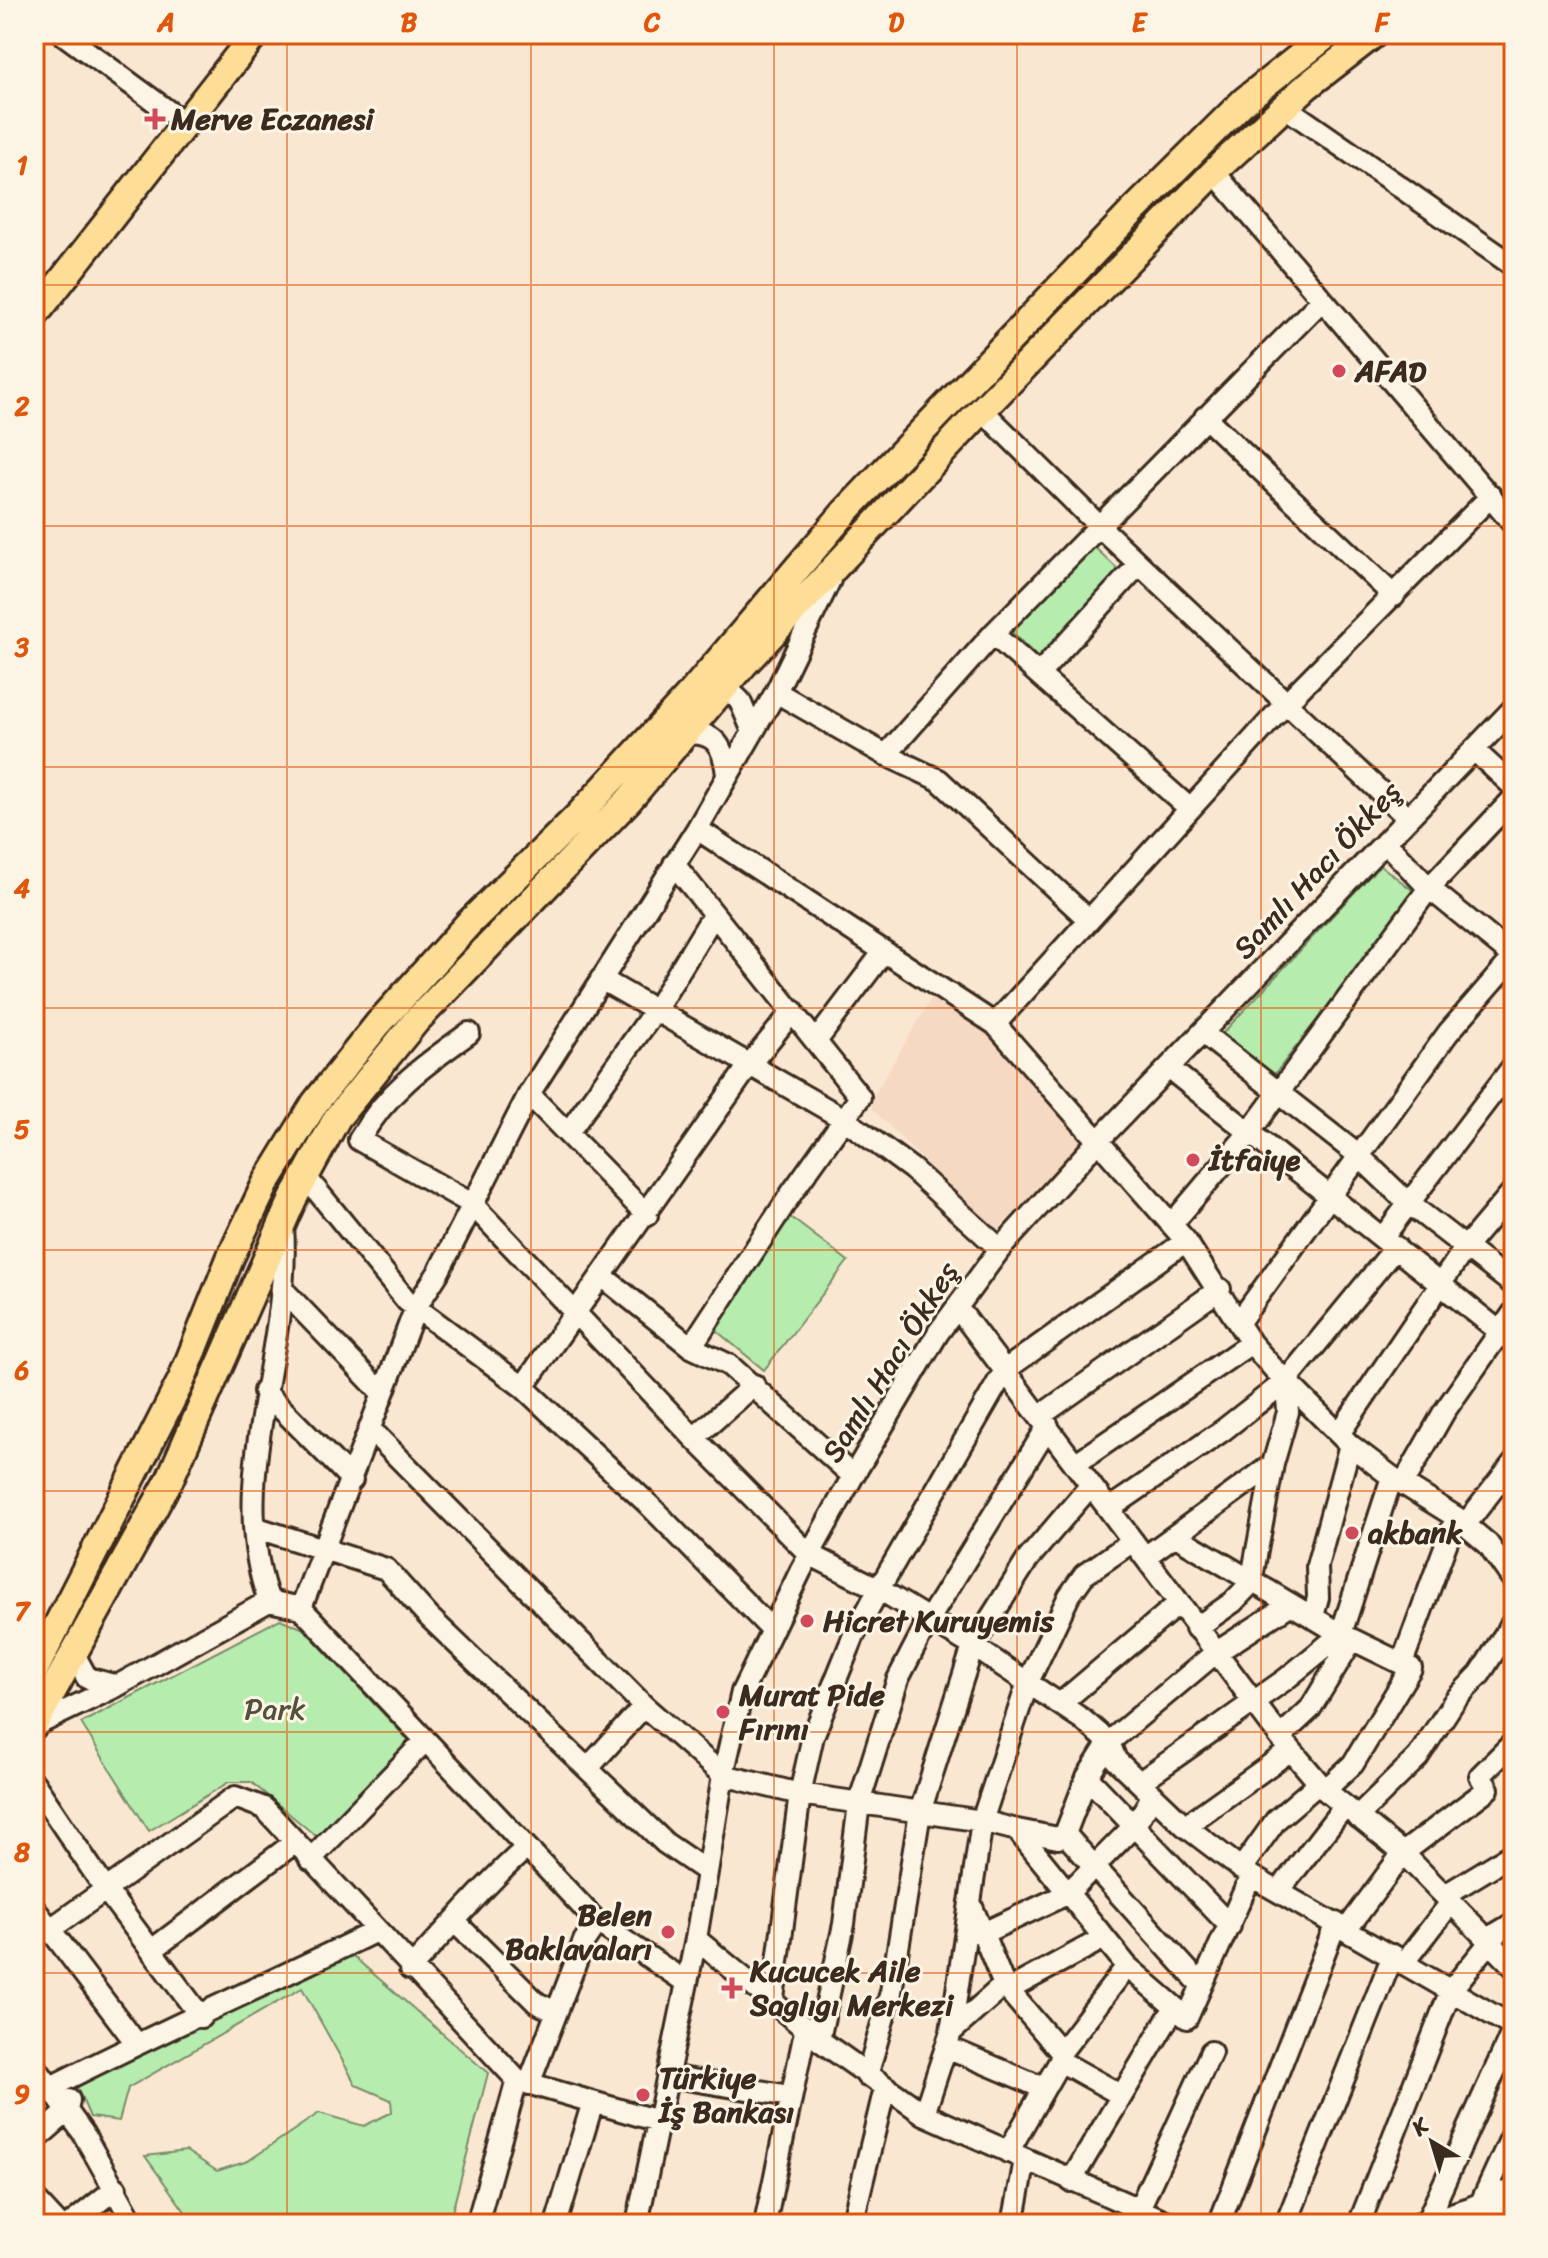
<svg xmlns="http://www.w3.org/2000/svg" width="1548" height="2258" viewBox="0 0 1548 2258" font-family="Sriracha,sans-serif">
	<rect width="100%" height="100%" fill="#fae7d2"/>
	<filter id="ink" filterUnits="userSpaceOnUse"><feTurbulence type="fractalNoise" baseFrequency=".0125" numOctaves="2"/><feDisplacementMap in="SourceGraphic" scale="16" xChannelSelector="R" yChannelSelector="G"/><feConvolveMatrix kernelMatrix="1 2 1 2 8 2 1 2 1" color-interpolation-filters="sRGB"/></filter>
	<g filter="url(#ink)">
		<path fill="#f5d9c2" d="M935,993L985,1030L1085,1141L995,1232L872,1109V1098Z"/>
		<path fill="#b6edaf" stroke="#788c66" stroke-width="2" d="M1089,542L1121,572L1038,658L1007,627Z
			M1380,865L1416,893L1274,1075L1266,1070L1222,1034Z
			M789,1216L848,1261L764,1370L712,1327Z
			M280,1619L304,1629L409,1741L317,1837L251,1782H229L149,1831L81,1723Z
			M347,1951L488,2073L449,2224H194L145,2156L186,2151L217,2171L248,2161L319,2113L364,2126L392,2112L391,2100L356,2085L302,1988L128,2088L119,2121L90,2117L76,2085Z"/>
		<g fill="none" stroke-linecap="round" stroke-linejoin="round">
			<defs>
				<path id="minor" d="M63,34L183,122
					M1285,107L1514,266
					M1214,172L1514,525
					M982,410L1100,527L1408,818
					M1205,417L1394,596
					M993,634L1189,808
					M1039,674L1139,564
					M715,677L740,701L753,732
					M776,692L886,755L939,780L1088,919
					M685,734C716,730 724,748 727,775
					M1474,750L1514,787
					M886,755L993,634L1321,301
					M697,829L995,1024L1186,1241L1251,1343L1273,1368L1350,1445L1392,1477L1456,1517L1488,1544L1514,1581
					M1385,842L1429,888L1514,957
					M674,864L860,1097L793,1191L691,1347
					M601,979L844,1119L912,1169L1000,1249
					M995,1024L1287,702L1491,496
					M469,1033C424,1065 386,1092 359,1140L472,1204L694,1438L809,1554L879,1589L973,1646L1082,1719L1109,1742L1116,1760L1185,1826L1251,1876L1514,2027
					M1204,1034L1358,1155L1407,1202L1514,1285
					M817,1040L882,954
					M1170,1069L1514,1343
					M529,1094L647,1215
					M568,1133L656,1009L714,914
					M305,1176L407,1301L523,1387
					M1172,1224L1249,1133L1429,888L1514,798
					M1384,1236L1514,1065
					M602,1276L691,1347L729,1365L853,1476
					M283,1290L382,1393
					M957,1307L1280,1737L1325,1790L1403,1853L1514,1967
					M1239,1322L1448,1033L1514,957
					M264,1391L352,1480
					M1040,1416L1220,1289
					M370,1429L644,1706L723,1775L800,1794L982,1821L951,2032L924,2114
					M1339,1434L1465,1248L1514,1190
					M694,1438L754,1385
					M1075,1464L1251,1343
					M1403,1484L1444,1412L1514,1312
					M1109,1509L1222,1431L1286,1381L1396,1247
					M1465,1525L1514,1462
					M254,1527L386,1569L429,1617L665,1843L706,1871
					M1176,1536L1341,1634L1411,1668L1353,1764L1325,1790
					M1133,1541L1084,1575L1069,1596L1028,1682L982,1821L1017,1830L1127,1966L1187,2018L1251,1876
					M1145,1557L1273,1464
					M269,1601C224,1481 292,1348 283,1226
					M301,1608L416,1307L438,1273L529,1094L697,829L776,692L830,580
					M1313,1616L1318,1598L1317,1566L1350,1445
					M1196,1628L1233,1602L1251,1583L1273,1464L1288,1412L1286,1381
					M771,1629L648,1504L523,1387L750,1064L793,1011
					M74,1654L87,1678L117,1686
					M1402,1663L1456,1517
					M1060,1704L1178,1604
					M34,1726L117,1686L269,1601L301,1608L597,1922L687,1983
					M1280,1737L1310,1709L1352,1640
					M588,1768L644,1706
					M1087,1777L1230,1926
					M1140,1782L1286,1679L1341,1634L1392,1477
					M34,1783L106,1890L201,2017
					M1357,1817L1418,1757L1455,1700L1480,1674L1514,1620
					M1185,1826L1291,1750
					M1017,1830L1058,1838L1065,1834
					M310,1860L424,1742
					M1241,1869L1276,1820L1319,1783
					M1279,1891L1343,1808
					M1445,1895L1514,1853
					M970,1902L1004,1985L1061,2052L1060,2061L1121,2095
					M34,1908L136,2043
					M455,1922L537,2003L556,2012
					M1347,1929L1403,1853L1488,1789L1480,1776L1514,1742
					M981,1934L1067,1894L1135,1825L1153,1795
					M34,1936L52,1928L235,1797L264,1808L517,2080L658,2121
					M696,1939L819,2040L924,2114L1172,2224
					M1487,1939L1514,1923
					M152,1950L294,1843
					M1405,1962L1452,1901
					M410,1969C449,1928 483,1886 525,1849
					M1201,1985L1065,1834L1087,1777L1109,1742L1214,1654L1291,1604
					M1008,1990L1104,1938
					M773,1999L800,1794L813,1736L854,1635L879,1589L1005,1370L1186,1241
					M951,2032L1004,1985
					M819,2040L844,1924L859,1803L898,1679L928,1621L1048,1426
					M947,2047L1043,2088
					M1061,2052L1127,1966
					M34,2065L83,2133L134,2224
					M668,2076L790,2096
					M867,2076L891,1992L920,1812L973,1646L1028,1559L1091,1485
					M529,2084L584,1941L597,1922
					M51,2087C158,2032 268,1984 376,1931
					M1514,2131L1481,2203L1514,2218
					M34,2141L67,2112L69,2100
					M1008,2152L1060,2061
					M1071,2181L1174,2008
					M34,2198L58,2224
					M1138,2211L1211,2052
					M1426,2223L1514,2028
					M71,2224L116,2188
					M477,2224L517,2080
					M556,2224L592,2105
					M637,2224L696,1939L723,1775L742,1692L801,1570L853,1476L938,1333L1000,1249L1097,1142L1514,708
					M765,2224L806,2027
					M852,2224L885,2088
					M1013,2224L1025,2160
					M1219,2224L1336,1923
					M1286,2224L1393,1955
					M1359,2224L1451,1990L1490,1942
					M1420,2224L1470,2208L1514,2189"/>
				<path id="major" d="M34,316L255,34
					M34,1671L181,1381L231,1256L266,1183L315,1103L378,1024L469,923L577,817L693,691L845,512L1132,212L1244,101L1328,34
					M34,1725L169,1481L293,1199L337,1118L416,1021L628,801L745,663L982,410L1222,164L1307,86L1374,34"/>
			</defs>
			<use href="#minor" stroke="#3b2a1e" stroke-width="26"/>
			<use href="#major" stroke="#3b2a1e" stroke-width="32"/>
			<use href="#minor" stroke="#fcf5e5" stroke-width="20"/>
			<use href="#major" stroke="#fedd96" stroke-width="26"/>
		</g>
	</g>
	<path fill="none" stroke="#df570d" stroke-width="2" stroke-opacity="0.55" d="M287,34V2224M531,34V2224M774,34V2224M1017,34V2224M1261,34V2224M34,285H1514M34,526H1514M34,767H1514M34,1008H1514M34,1250H1514M34,1491H1514M34,1732H1514M34,1973H1514"/>
	<g fill="#d1495b" stroke="#fcf5e5" stroke-width="3">
		<path d="M151 107h8v8h8v8h-8v8h-8v-8h-8v-8h8z"/>
		<circle cx="1339" cy="371" r="8"/>
		<circle cx="1193" cy="1160" r="8"/>
		<circle cx="1352" cy="1533" r="8"/>
		<circle cx="807" cy="1621" r="8"/>
		<circle cx="723" cy="1712" r="8"/>
		<circle cx="668" cy="1932" r="8"/>
		<path d="M728 1976h8v8h8v8h-8v8h-8v-8h-8v-8h8z"/>
		<circle cx="643" cy="2095" r="8"/>
	</g>
	<g text-anchor="middle" stroke-width="6" stroke-linejoin="round" paint-order="stroke">
		<g font-size="30" font-weight="bold" fill="#3b2a1e" stroke="#fcf5e5" text-anchor="start">
			<text x="171" y="129">Merve Eczanesi</text>
			<text x="1355" y="381">AFAD</text>
			<text x="1209" y="1170">İtfaiye</text>
			<text x="1368" y="1543">akbank</text>
			<text x="823" y="1631">Hicret Kuruyemis</text>
			<text x="739" y="1705">Murat Pide<tspan x="739" dy="34">Fırını</tspan></text>
			<text x="652" y="1925" text-anchor="end">Belen<tspan x="652" dy="34">Baklavaları</tspan></text>
			<text x="750" y="1981">Kucucek Aile<tspan x="750" dy="34">Saglıgı Merkezi</tspan></text>
			<text x="659" y="2088">Türkiye<tspan x="659" dy="34">İş Bankası</tspan></text>
		</g>
		<g font-size="30" fill="#3b2a1e" stroke="#fcf5e5">
			<text transform="translate(1317 870) rotate(-47)" y="10">Samlı Hacı Ökkeş</text>
			<text transform="translate(890 1362) rotate(-58)" y="10">Samlı Hacı Ökkeş</text>
		</g>
		<g font-size="30" fill="#54513b" stroke="#fcf5e5">
			<text x="275" y="1719">Park</text>
		</g>
	</g>
	<rect width="1548" height="2258" fill="none" stroke="#fcf5e5" stroke-width="88"/>
	<g transform="translate(1432 2142) rotate(322)" stroke="#fcf5e5" stroke-width="6" paint-order="stroke">
	<path d="M0-6L14 30L0 20L-14 30Z" fill="#3b2a1e"/>
	<text y="-12" font-size="22" font-weight="bold" text-anchor="middle" fill="#3b2a1e">K</text>
	</g>
	<rect x="44" y="44" width="1460" height="2170" fill="none" stroke="#df570d" stroke-width="3"/>
	<g font-size="26" text-anchor="middle" font-weight="bold" fill="#df570d">
		<text x="166" y="31">A</text>
		<text x="409" y="31">B</text>
		<text x="652" y="31">C</text>
		<text x="896" y="31">D</text>
		<text x="1139" y="31">E</text>
		<text x="1382" y="31">F</text>
		<text x="22" y="174">1</text>
		<text x="22" y="415">2</text>
		<text x="22" y="656">3</text>
		<text x="22" y="897">4</text>
		<text x="22" y="1138">5</text>
		<text x="22" y="1379">6</text>
		<text x="22" y="1620">7</text>
		<text x="22" y="1861">8</text>
		<text x="22" y="2103">9</text>
	</g>
</svg>
